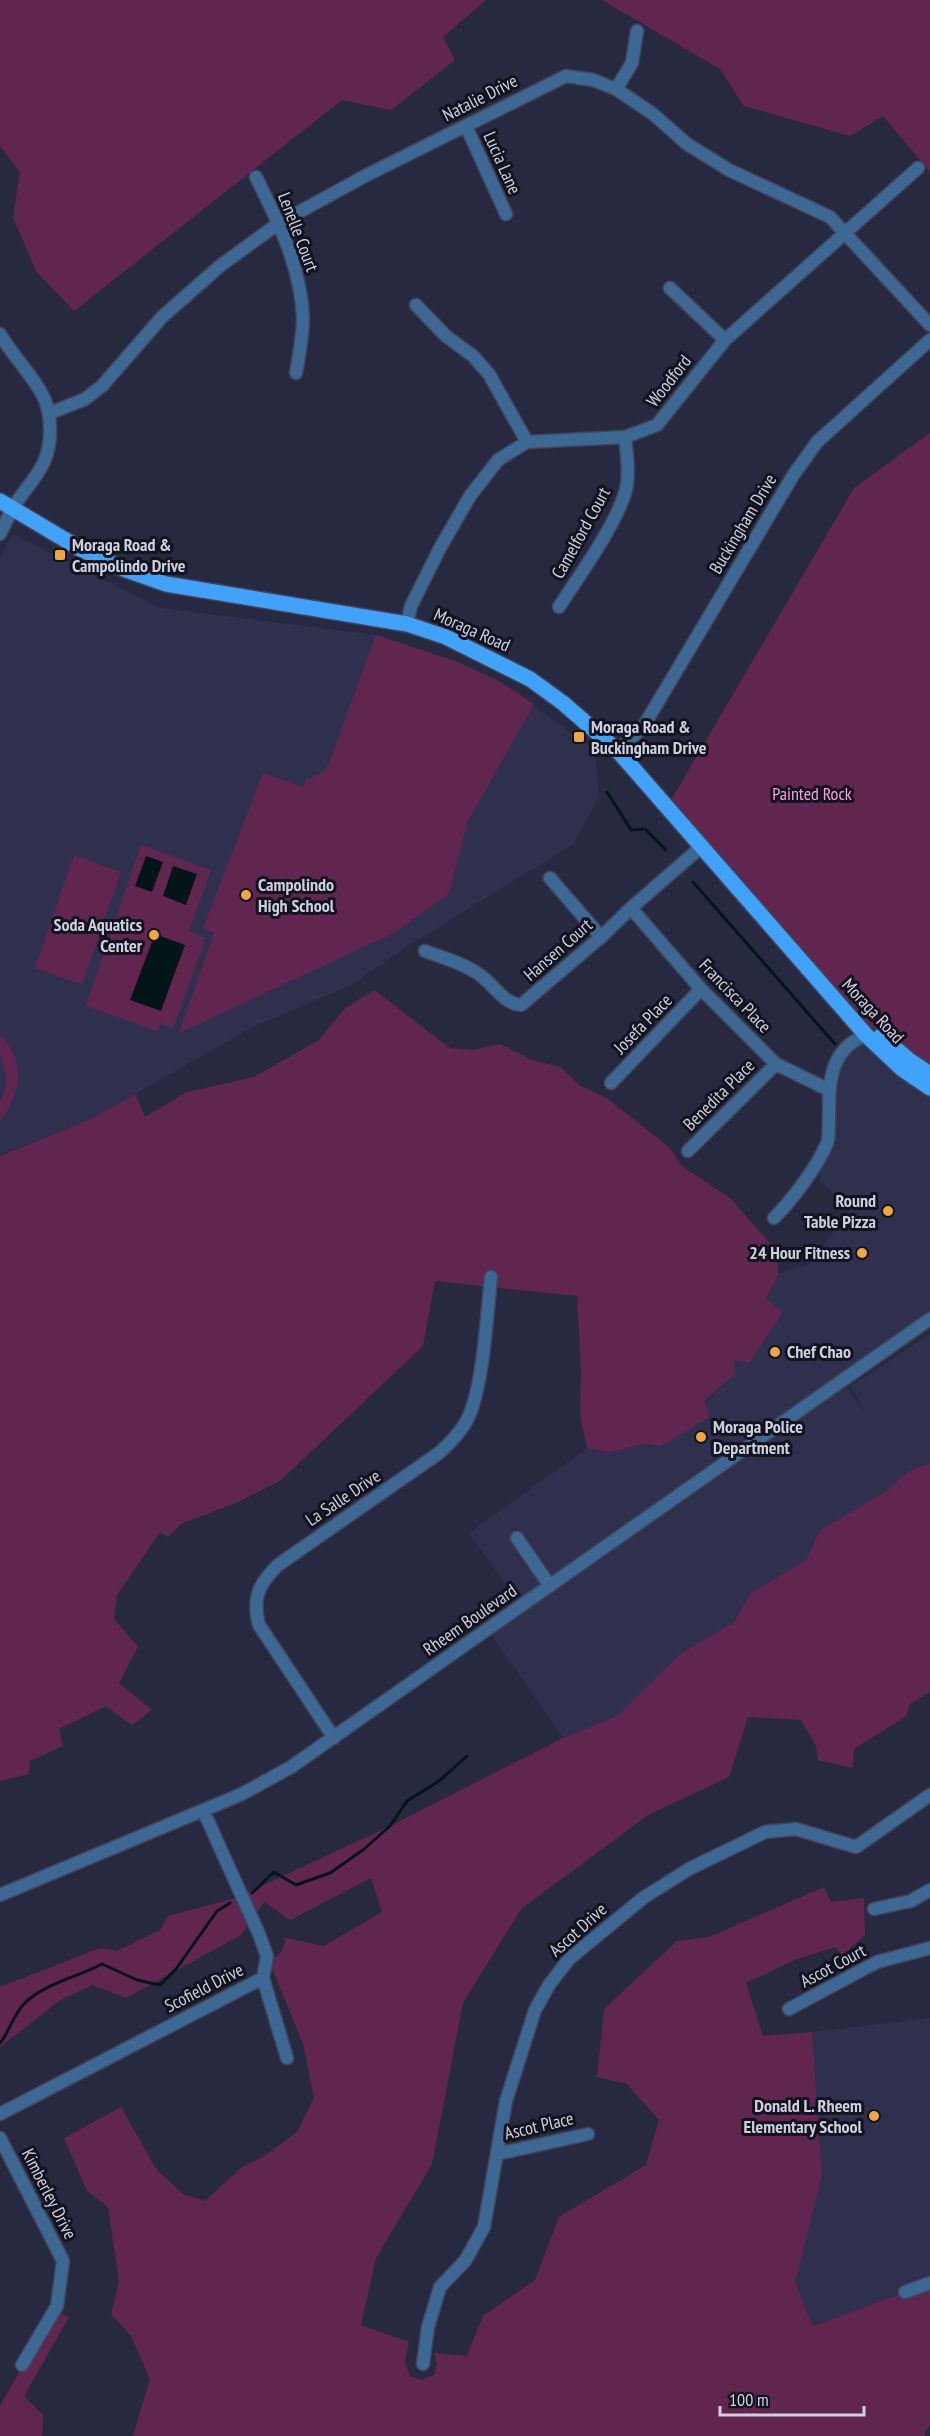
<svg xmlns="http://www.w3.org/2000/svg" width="930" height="2436" viewBox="0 0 930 2436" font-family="'PT Sans Narrow',sans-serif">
	<rect width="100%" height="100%" fill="#272941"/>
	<path fill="#2e304e" d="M13,534L160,608L376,635L458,662L499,681L595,750L599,797L573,844L410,945L351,985L251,1028L93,1118L0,1155V557Z
		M875,1031L930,1074V1319L842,1381L865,1413L851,1386L930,1334V1463L907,1472L885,1492L821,1530L806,1560L751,1593L734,1622L680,1654L617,1716L563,1738L488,1630L521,1606L469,1533L587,1448L611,1452L643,1444L662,1446L736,1373L734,1360L782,1312L766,1299L779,1274L810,1264L850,1209L819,1181L828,1142L831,1077L855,1039Z
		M930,2018V2283L813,2326L795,2283L822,2175L812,2032Z"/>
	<path fill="#612650" d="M0,0H486L443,37L455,60L391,110L342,100L74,311L36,271L13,217L20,172L0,146Z
		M602,0H930V172L883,116L850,136L744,106L720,69Z
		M930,433V1074L909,1060L818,981L667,807L854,488Z
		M376,635L458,662L499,681L534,704L467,823L449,894L394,933L179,1033L214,933L203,928L263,773L303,787L307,779L320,774L328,766Z
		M141,845L211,870L189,931L206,938L173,1028L160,1023L157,1031L86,1006Z
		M74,855L121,872L82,984L35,968Z
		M374,990L450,1048L473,1050L500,1044L532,1060L560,1067L579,1085L608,1099L670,1148L682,1166L730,1198L775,1249L779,1274L766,1299L783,1312L749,1363L734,1360L736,1373L705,1401L709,1418L661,1446L643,1444L611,1452L587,1448L580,1416L581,1370L577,1296L435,1281L423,1346L280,1481L238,1502L181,1524L168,1537L160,1532L117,1595L114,1619L138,1647L119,1683L152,1710L132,1725L106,1706L59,1729L63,1746L30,1761L29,1774L0,1781V1156L93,1118L135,1094L145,1117L187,1092L254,1077L319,1040L344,1009Z
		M0,1035C26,1058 22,1096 0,1120V1101L5,1091L6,1075L0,1054Z
		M930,1463V1692L910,1704L906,1716L854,1749L853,1768L818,1760L816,1746L801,1720L748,1717L729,1777L648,1815L521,1909L463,2003L432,2164L376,2258L361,2325L409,2342L405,2362L410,2376L422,2380L434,2375L437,2364L434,2353L467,2356L483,2316L535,2280L559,2217L646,2165L659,2120L627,2084L597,2077L604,2009L677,1941L709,1937L824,1887L831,1902L864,1898L865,1935L842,1956L836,1947L797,1959L746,1983L763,2036L812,2032L822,2175L795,2283L813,2326L930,2283V2425L925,2432V2436H133L150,2379L131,2336L111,2314L119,2282L108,2207L87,2191L64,2138L121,2107L156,2169L183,2194L205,2201L242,2167L263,2157L297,2132L314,2098L303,2044L267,1956L276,1957C283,1951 285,1946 285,1938L324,1946L382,1912L371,1878L290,1920L264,1902L241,1935L126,1998L92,1985L59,2001L0,2047V1987L100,1948L117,1951L160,1930L168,1916L236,1898L390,1826L563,1738L617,1716L680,1654L734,1622L751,1593L806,1560L820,1530L885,1492L907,1472Z
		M55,2310L69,2317L24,2396L43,2415L42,2436H0V2406Z"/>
	<path fill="#04151a" d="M146,856L163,862L152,892L135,886Z
		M173,866L197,874L186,905L163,896Z
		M155,934L185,945L161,1011L130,1000Z"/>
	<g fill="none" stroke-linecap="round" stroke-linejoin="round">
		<path stroke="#04151a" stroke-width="3" d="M607,792L631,830L645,829L666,850
			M693,882L835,1044
			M252,1893L274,1872L296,1885L330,1873L363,1850L390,1826L407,1801L439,1781L467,1756
			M0,2043C10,2031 13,2015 24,2004C43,1984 78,1977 102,1964L137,1980L160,1985L176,1969L217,1911L230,1903"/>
		<defs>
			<path id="minor" d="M616,89L632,63L637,31
				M466,126L506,214
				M256,177C278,221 301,267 303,318C303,336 299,355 296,373
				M670,288L725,340
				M416,305L446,336L473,356L489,374L527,442
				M0,334C12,355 30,372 42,394C48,405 50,416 50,429C51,467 31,479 12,509C8,517 4,526 0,534
				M50,413L85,399L102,386L162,317L220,266L279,223L365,176L566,76L593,80L616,89L653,114L687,144L729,170L830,217L930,325
				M559,607C579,576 614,528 625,493C630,476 627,456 625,437
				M407,624L411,606L440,548L470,496L498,460L527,442L625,437L657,425L725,340L918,168
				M618,751L643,727L794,474L817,442L930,340
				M550,878L601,937
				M631,908L701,989L776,1064L829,1090
				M425,951C446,959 470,965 486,980C497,990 506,1004 521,1005L601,937L631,908L701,847
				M611,1083L701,989
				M688,1151L776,1064
				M774,1218C792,1200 818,1166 827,1143C830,1137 828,1127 829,1120C829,1085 828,1050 866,1035
				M517,1538L550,1586
				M334,1738L259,1625C252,1598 258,1585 278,1565L439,1453C449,1444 459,1434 466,1422C483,1392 487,1314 491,1277
				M203,1810L259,1934L267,1956L263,1978L287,2058
				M0,1895L242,1794L291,1767L930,1319
				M874,1909L911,1901L930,1890
				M789,2009L877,1962L930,1948
				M0,2114L263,1978
				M0,2138L63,2261L57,2306L22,2365
				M497,2154L588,2134
				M905,2292L930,2283
				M423,2364L428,2327L440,2287L465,2261L484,2227L506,2101L535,2010L549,1985L569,1959L643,1898L689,1869L765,1832L796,1829L856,1847L930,1795"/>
			<path id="major" d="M0,501L84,551L126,570L166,584L407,624L446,637L530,679L563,703L618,751L866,1035L902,1069L930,1088
				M881,1036L909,1060L930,1074"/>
		</defs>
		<use href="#minor" stroke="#42445a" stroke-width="15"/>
		<use href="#major" stroke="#42445a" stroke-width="18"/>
		<use href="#minor" stroke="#3d6893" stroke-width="12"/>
		<use href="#major" stroke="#40a2fb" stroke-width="15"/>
	</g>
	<g fill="#f0a63f" stroke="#12131e" stroke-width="2">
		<rect x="54" y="549" width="12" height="12" rx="3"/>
		<rect x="573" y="731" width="12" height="12" rx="3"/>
		<circle cx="246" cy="895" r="6"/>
		<circle cx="154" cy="935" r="6"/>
		<circle cx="888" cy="1211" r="6"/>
		<circle cx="862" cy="1253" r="6"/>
		<circle cx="775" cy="1352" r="6"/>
		<circle cx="701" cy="1437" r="6"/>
		<circle cx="874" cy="2116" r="6"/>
	</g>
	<g text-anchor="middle" stroke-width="6" stroke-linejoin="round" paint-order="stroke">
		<g font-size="18" fill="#ced0e0" stroke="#12131e">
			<text transform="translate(480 98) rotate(-27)" y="6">Natalie Drive</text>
			<text transform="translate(502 163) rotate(66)" y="6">Lucia Lane</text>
			<text transform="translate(298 232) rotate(69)" y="6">Lenelle Court</text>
			<text transform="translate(669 381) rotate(-52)" y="6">Woodford</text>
			<text transform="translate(743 524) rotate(-59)" y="6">Buckingham Drive</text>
			<text transform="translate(581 533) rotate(-61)" y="6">Camelford Court</text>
			<text transform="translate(472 630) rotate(24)" y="6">Moraga Road</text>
			<text transform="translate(558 950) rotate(-41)" y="6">Hansen Court</text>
			<text transform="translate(735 996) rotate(46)" y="6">Francisca Place</text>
			<text transform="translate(873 1011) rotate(47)" y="6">Moraga Road</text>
			<text transform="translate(643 1024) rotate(-46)" y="6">Josefa Place</text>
			<text transform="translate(719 1095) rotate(-45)" y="6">Benedita Place</text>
			<text transform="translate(343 1498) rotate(-34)" y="6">La Salle Drive</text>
			<text transform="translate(470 1620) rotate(-35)" y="6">Rheem Boulevard</text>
			<text transform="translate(578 1930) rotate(-42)" y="6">Ascot Drive</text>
			<text transform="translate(833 1966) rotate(-28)" y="6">Ascot Court</text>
			<text transform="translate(204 1988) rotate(-27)" y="6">Scofield Drive</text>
			<text transform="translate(539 2126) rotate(-13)" y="6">Ascot Place</text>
			<text transform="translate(49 2194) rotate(63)" y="6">Kimberley Drive</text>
		</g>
		<g font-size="18" font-weight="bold" fill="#ced0e0" stroke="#12131e" text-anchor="start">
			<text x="72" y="551">Moraga Road &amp;<tspan x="72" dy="21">Campolindo Drive</tspan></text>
			<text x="591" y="733">Moraga Road &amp;<tspan x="591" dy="21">Buckingham Drive</tspan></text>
			<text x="258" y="891">Campolindo<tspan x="258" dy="21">High School</tspan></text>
			<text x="142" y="931" text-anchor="end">Soda Aquatics<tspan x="142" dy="21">Center</tspan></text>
			<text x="876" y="1207" text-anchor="end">Round<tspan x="876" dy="21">Table Pizza</tspan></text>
			<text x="850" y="1259" text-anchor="end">24 Hour Fitness</text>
			<text x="787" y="1358">Chef Chao</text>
			<text x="713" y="1433">Moraga Police<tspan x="713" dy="21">Department</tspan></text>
			<text x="862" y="2112" text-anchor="end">Donald L. Rheem<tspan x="862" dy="21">Elementary School</tspan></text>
		</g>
		<g font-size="18" fill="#f8a1db" stroke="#12131e">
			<text x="812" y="800">Painted Rock</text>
		</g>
	</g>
	<path d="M720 2406v9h144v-9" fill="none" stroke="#ced0e0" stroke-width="3"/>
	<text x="729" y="2406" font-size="18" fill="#ced0e0" stroke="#12131e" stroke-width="4.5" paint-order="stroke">100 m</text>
</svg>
